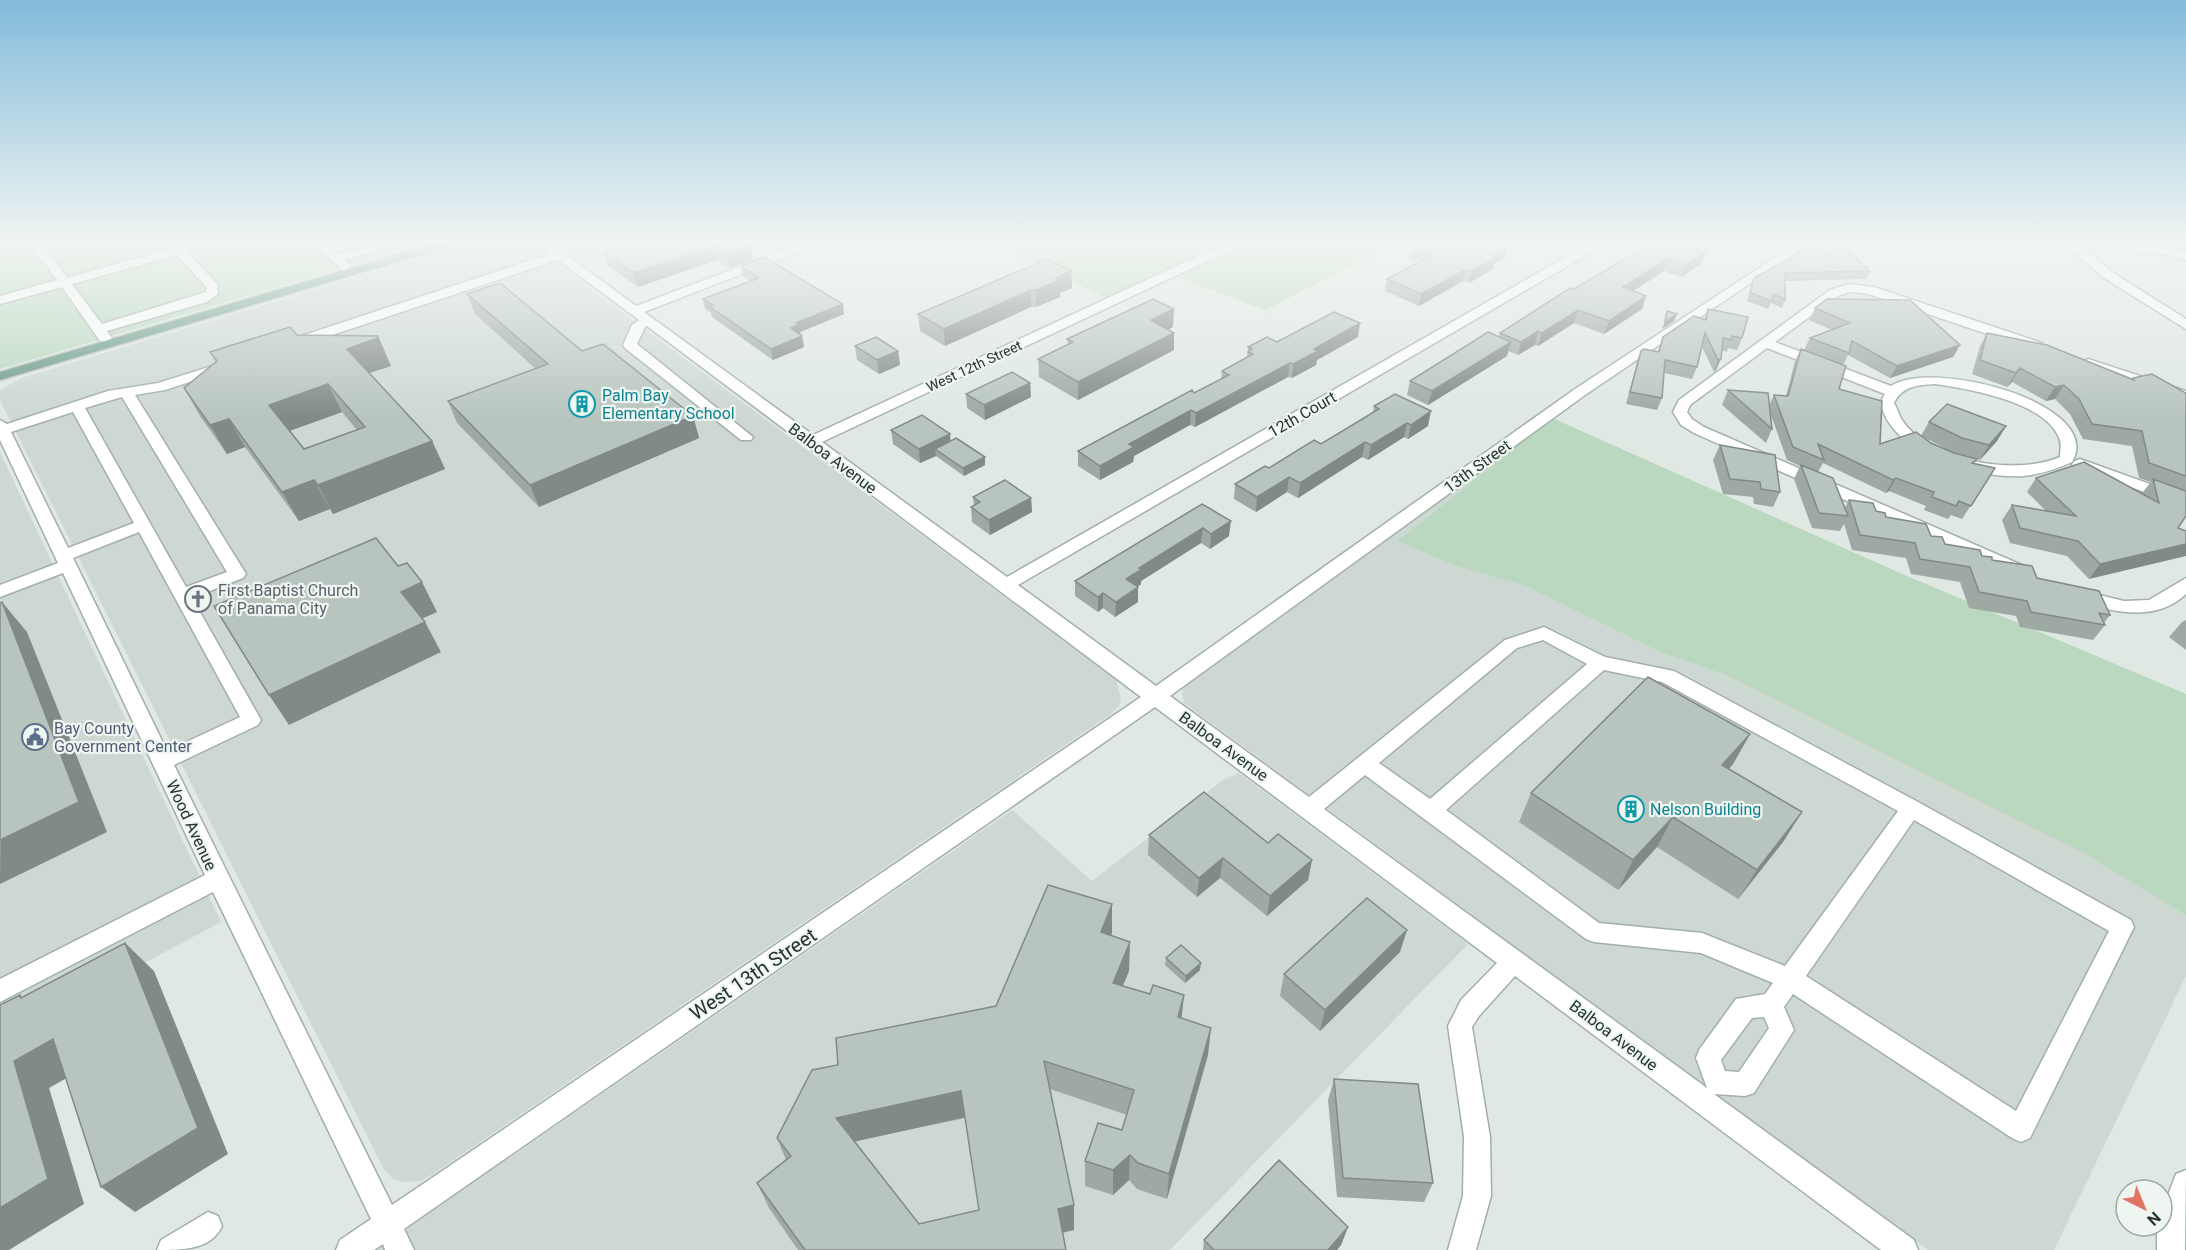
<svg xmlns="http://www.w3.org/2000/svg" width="2186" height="1250" viewBox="0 0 2186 1250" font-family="Roboto,sans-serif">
	<rect width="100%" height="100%" fill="#dfe8e3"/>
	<path fill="#cdd8d2" d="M468,243H529L1116,680L1121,699L1119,706L1111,714L433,1174L420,1181L404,1182L393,1179L383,1168L0,400V390L21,378Z
		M556,243H655L586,265Z
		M1552,418L2186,705V976L2054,1250H1928L1184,703L1182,693L1184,685Z
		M0,452L221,922L0,1040Z
		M1239,773L1468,944L1170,1250H377L1012,810L1092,881L1223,780Z"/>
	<path fill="#bad7bf" d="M0,243H426L0,369Z
		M992,243L1078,245L1085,243H1222L1106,298Z
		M1248,243H1396L1265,310L1177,277Z
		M1552,418L1900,573L2186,694V915L2084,853L1724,674L1663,653L1526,586L1454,565L1398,541Z"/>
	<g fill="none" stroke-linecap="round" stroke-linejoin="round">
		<defs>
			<path id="minor" d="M30,243H42L67,278L179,246L195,243H213L211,246L187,252L217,284L218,294L207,302L107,331L112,338L105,342L100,341L62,287L0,304V296L57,280ZM177,255L207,288L206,292L102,324L72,284Z
				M314,243H326L339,254L380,243H397L395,246L345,260L351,266L345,270L341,269Z
				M537,243H550L636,306L801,243H816L814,246L644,312L813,435L1226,243H1241L1239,246L822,442L1007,577L1590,243H1604L1602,246L1018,585L1156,686L1575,389L1797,243H1810L1585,395L1170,696L1309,797L1505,640L1544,627L1605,657L1674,671L1918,802L2131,920L2134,927L2030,1138L2021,1142L2012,1138L1793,994L1784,1007L1794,1030L1754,1093L1745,1096L1714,1094L1914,1240L1918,1250H1881L1515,976L1479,1016L1472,1027L1490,1137L1491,1196L1476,1250H1448L1463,1196L1464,1137L1448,1026L1461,1000L1497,963L1155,707L404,1229L414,1250H385L383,1244L374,1250H336L340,1240L371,1219L213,892L0,1002V979L205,875L63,573L0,597V585L58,563L0,440V420L7,424L108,391L158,383L225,362L232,366L230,369L165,390L135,395L246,574L243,578L192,598L261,720L258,725L174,765L392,1205L1141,697L647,326L645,327L637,344L753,437L751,440H741L625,348L623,345L632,325L639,320L558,260L299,346H289L287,343L289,340L550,254ZM122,397L227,572L186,587L85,408ZM73,412L134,523L68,548L11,432ZM139,532L240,717L167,751L73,558ZM1543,640L1587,664L1430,799L1379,763L1517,648ZM1604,670L1662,682L1898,811L1785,966L1702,933L1599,923L1446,810ZM1365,775L1586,939L1594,942L1701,953L1773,983L1765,994L1736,999L1699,1050L1696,1058L1707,1088L1324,809ZM1914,820L2109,931L2016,1111L1806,976ZM1764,1017L1769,1028L1739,1072L1725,1071L1721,1060L1752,1018Z
				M2064,243H2077L2112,272L2186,319V329L2104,278Z
				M2080,243C2115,239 2152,244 2186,252V260L2162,254L2086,247Z
				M1849,284L1874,287L2042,343L2044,346L2037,350L2032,349L1868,294L1850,292L1838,296L1775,342L1891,386C1933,358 2106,404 2072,462C2056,469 2042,474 2024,476C1983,479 1913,459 1890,424C1885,418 1883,410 1880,403L1885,394L1767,348L1690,405L1687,412L1692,419L1704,427L2024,566L2027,570L2024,574H2012L1694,433L1681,425L1673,412L1679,400L1830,290ZM1935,384C1970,389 2045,402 2059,438C2062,444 2060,451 2060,457C2016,476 1930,462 1902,420C1899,415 1897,408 1894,403C1902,386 1918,385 1935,384Z
				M2088,359L2186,391V400L2083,366L2081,363Z
				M2080,459L2186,497V507L2075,467L2072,464L2075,461Z
				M2186,578V594C2155,623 2113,612 2077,601L2074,597L2077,593L2083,591L2124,601L2149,600Z
				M2186,1170L2185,1250H2157V1226H2162V1211L2176,1174Z
				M208,1212L218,1216L222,1226C211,1250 182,1250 157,1250L161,1240Z"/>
			<path id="major" d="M436,243H453L451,246L0,380V372Z"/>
		</defs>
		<use href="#minor" stroke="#a3afa9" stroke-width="3"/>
		<use href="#major" stroke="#bdc3c0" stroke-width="3"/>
		<use href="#minor" fill="#fff" fill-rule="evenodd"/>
		<use href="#major" fill="#699887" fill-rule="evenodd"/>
	</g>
	<path fill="#9ea9a4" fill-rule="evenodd" d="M614,243H764L751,248L753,259L730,268L717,260L638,287L608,266L604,252L620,246Z
		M1652,243L1701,264L1681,277L1664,271L1633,291L1646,296L1642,309L1604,334L1574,323L1538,346L1535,345L1518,355L1508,351L1507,356L1428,405L1407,395L1410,381L1499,337L1500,333Z
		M1411,247H1508L1505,258L1494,264L1493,269L1469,283L1463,281L1419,306L1385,291L1387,279L1419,262L1409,258Z
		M1829,257L1870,271L1866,279L1785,281V300L1782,308L1771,303L1768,309L1747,301L1751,286L1754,278Z
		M741,266L844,314L800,332L804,347L773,360L712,317L711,313L705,309L703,299L750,281L743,276Z
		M1071,271L1072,288L1060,293V297L1036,307H1031L945,346L920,331L918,314Z
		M467,294L582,351L693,416L699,438L539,507L457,423L448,401L536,369L475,314Z
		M1815,308L1960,345L1953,357L1890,378L1848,355L1843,365L1839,389L1880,444L1931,443L1947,449L1921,436L1929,422L2006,426L1997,441L1980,460L1977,459L1974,464L1995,468L1962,519L1951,515L1948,519L1924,510L1926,506L1889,491L1886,493L1823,463L1818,472L1845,508L1849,500L1876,511L1886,517L1931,536L1945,544L1982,556L2037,578L2110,615L2104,623L2105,625L2093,640L2020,627L2016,616L1969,608L1960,582L1911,574L1906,558L1852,550L1844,524L1840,531L1812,528L1794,479L1800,466L1787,460L1771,415L1772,429L1766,443L1722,405L1728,390L1769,405L1774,395L1786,396L1795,361L1801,349L1804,350L1810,338L1832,330L1809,320Z
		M1708,309L1742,338L1737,350L1728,348L1727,352L1722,350L1716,370L1714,372L1702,347L1697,367L1692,379L1664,373L1662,398L1657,410L1626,404L1637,362L1641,351L1658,352L1663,337L1704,320Z
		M1173,327L1168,329L1174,333V350L1078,400L1039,377L1038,359L1068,345L1067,339Z
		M1987,333L2132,380L2133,378L2186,393V516L2089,579L2067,556L2010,543L2002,520L2012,505L2046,511L2027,492L2036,478L2143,495L2142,493L2151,482L2139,478L2132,446L2083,439L2070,414L2055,399L2046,401L2012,382L2007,387L1972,374L1980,346Z
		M378,336L391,366L369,373L432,441L445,469L333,514L330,509L299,521L245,447L227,454L200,416L184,388L216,362L210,352ZM342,412L357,430L304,449L289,431Z
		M1358,337L1317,360L1316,365L1292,378L1288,377L1195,427L1190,425L1134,456L1133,462L1100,480L1078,466V451L1221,379L1222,371L1247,358L1248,347L1277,342Z
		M855,346L898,351L900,365L879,374L857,360Z
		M1030,383L1031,397L985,420L967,408L966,394Z
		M1374,406L1428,426L1408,439L1404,437L1368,460L1362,457L1298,498L1287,492L1256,512L1234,499L1235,484L1321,444L1373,412Z
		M891,430L950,434V441L985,465L964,476L936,456L920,463L893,444Z
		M1720,445L1780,492L1773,507L1754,504L1753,497L1723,494L1713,460Z
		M973,497L1031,498L1032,512L990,535L972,522L971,507L974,506Z
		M1202,504L1229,536L1210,549L1201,543L1141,581V584L1138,587V602L1115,617L1103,608L1098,612L1075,596V581Z
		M2186,620V650L2169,637L2182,622Z
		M1750,734L1733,764L1729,769L1802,812L1783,842L1738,899L1657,847L1618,890L1519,822L1531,793Z
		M1149,835L1268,843L1312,860L1308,880L1267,916L1220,878L1197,897L1148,855Z
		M1112,933L1111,935L1129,971L1123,986L1182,1018L1208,1055L1167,1199L1137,1189L1129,1180L1113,1195L1085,1186V1161L1122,1130L1127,1115L1050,1089L1074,1230L1063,1233L1066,1250H798L769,1208L757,1183L786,1160L777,1138L838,1065L996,1006ZM965,1118L979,1210L919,1224L855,1141Z
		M1400,952L1320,1031L1280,996L1284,974Z
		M1166,958L1200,970L1185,983L1165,965Z
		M1334,1079L1433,1183L1424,1202L1337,1197L1328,1100Z
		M1348,1227L1341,1245L1337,1250H1203L1204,1240Z"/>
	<path fill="#818a86" d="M739,243H764L751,248L753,259L730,268L726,253Z
		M714,246L717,260L638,287L634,273Z
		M1508,247L1505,258L1494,264L1493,269L1469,283L1471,271L1492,256Z
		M1706,252L1701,264L1681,277L1686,265Z
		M1668,258L1664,271L1619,300L1623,287Z
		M1466,269L1463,281L1419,306L1421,294Z
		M1071,271L1072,288L1060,293V297L1036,307V290L1056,278Z
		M1031,290V307L945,346L944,329Z
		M1646,296L1642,309L1604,334L1609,321Z
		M843,304L844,314L800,332L801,335L791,328L796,323Z
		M1174,309L1173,327L1150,338L1151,320Z
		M1578,310L1574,323L1538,346L1542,333Z
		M1677,314L1674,321L1662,329L1665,322Z
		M1360,323L1358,337L1317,360L1316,365L1292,378L1293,364L1314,349Z
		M1538,331L1535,345L1518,355L1521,342Z
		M1174,333V350L1078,400V382Z
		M378,336L391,366L360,376L347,349Z
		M802,336L804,347L773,360L771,349Z
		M1511,342L1507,356L1428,405L1432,391Z
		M1960,345L1953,357L1890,378L1897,366Z
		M898,351L900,365L879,374L877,360Z
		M1721,359L1716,370L1714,372L1718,360Z
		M1290,363L1288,377L1195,427L1196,413Z
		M2020,368L2012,382L2007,387L2016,373Z
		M1030,383L1031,397L985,420L984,405Z
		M328,384L342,412L284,433L269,405Z
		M2064,385L2055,399L2046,401L2055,387Z
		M1191,410L1190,425L1134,456L1133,462L1100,480V466L1129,444Z
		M1431,411L1428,426L1408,439L1411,425Z
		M693,416L699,438L539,507L530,485Z
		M229,419L245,447L227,454L210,425Z
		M1407,423L1404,437L1368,460L1371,445Z
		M2006,426L1997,441L1980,460L1989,445Z
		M950,434L951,448L935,449L936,456L920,463L919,449Z
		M432,441L445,469L333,514L318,485Z
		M1365,442L1362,457L1298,498L1300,483Z
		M985,457V465L964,476L963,468Z
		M1289,477L1287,492L1256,512L1257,497Z
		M1896,478L1889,491L1886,493L1893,480Z
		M314,480L330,509L299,521L282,492Z
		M1031,498L1032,512L990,535L989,520Z
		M1231,521L1229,536L1210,549L1211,534Z
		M1203,528L1201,543L1141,581V584L1126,594V579L1139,568Z
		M2186,544V556L2089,579L2100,564Z
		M422,582L437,612L417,621L401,592Z
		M1138,587V602L1115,617L1116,602Z
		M1103,593V608L1098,612V597Z
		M2,602L27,632L107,832L0,884Z
		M425,622L441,652L289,725L269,695Z
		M1750,734L1733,764L1706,795L1722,765Z
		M1802,812L1783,842L1738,899L1757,870Z
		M1673,817L1657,847L1618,890L1633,860Z
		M1223,858L1220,878L1197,897L1199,878Z
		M1312,860L1308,880L1267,916L1270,896Z
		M1112,904V933L1101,961V932Z
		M1407,930L1400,952L1320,1031L1325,1010Z
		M1130,942L1129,971L1112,1011L1113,983Z
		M125,943L154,971L228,1154L135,1212L101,1187Z
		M1201,963L1200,970L1185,983L1186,976Z
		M1184,995L1181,1023L1178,1017Z
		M1211,1028L1208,1055L1167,1199L1169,1174Z
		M53,1039L86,1067L49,1088L84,1204L9,1250H0V1208L14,1061Z
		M961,1091L966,1117L844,1144L836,1118Z
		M1130,1155L1129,1180L1113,1195V1170Z
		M1074,1205V1230L1059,1233L1058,1209Z
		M1348,1227L1341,1245L1337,1250H1328Z"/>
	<path fill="#b8c5bf" stroke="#818a86" stroke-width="1.5" fill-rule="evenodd" d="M631,243H747L750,245L726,253L714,246L634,273L604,252Z
		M1419,243H1497L1508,247L1492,256L1496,258L1471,271L1466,269L1421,294L1387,279L1432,255L1411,247Z
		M1652,243H1679L1706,252L1686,265L1668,258L1623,287L1646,296L1609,321L1578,310L1542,333L1538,331L1521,342L1500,333L1570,288L1574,289Z
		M1839,243L1870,271L1785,273V300L1774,294L1772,301L1750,293L1754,278L1814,245L1829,257Z
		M764,257L843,304L796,323L799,325L791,328L802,336L771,349L710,307L713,305L703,299L759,278L741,266Z
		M1047,259L1071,271L1056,278L1060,280L1036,290H1031L944,329L918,314Z
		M500,283L582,351L603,344L693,416L530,485L448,401L548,364L467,294Z
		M1153,299L1174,309L1151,320L1174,333L1078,382L1038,359L1073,342L1067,339Z
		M1827,299L1910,300L1960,345L1897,366L1852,341L1849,353L1810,338L1850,323L1815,308Z
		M1708,309L1748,317L1742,338L1732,336L1731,340L1723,338L1721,359L1718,360L1705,333L1697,367L1665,360L1662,398L1630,392L1641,351L1644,349L1659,352L1663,337L1694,316L1706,320Z
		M1667,311L1677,314L1665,322Z
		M1334,312L1360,323L1314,349L1318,351L1293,364L1290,363L1196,413L1191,410L1129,444L1134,447L1100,466L1078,451L1192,390L1194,393L1229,375L1222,371L1253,354L1248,352L1252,349L1248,347L1267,337L1277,342Z
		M290,327L297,335L378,336V338L347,349L432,441L318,485L314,480L282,492L229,419L210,425L184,388L217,361L210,352ZM328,384L365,427L304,449L269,405Z
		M1488,332L1511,342L1432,391L1410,381Z
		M1987,333L2047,345L2134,380L2133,378L2152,374L2186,393V476L2149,463L2142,431L2092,424L2079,399L2064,385L2055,387L2020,368L2016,373L1980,360Z
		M876,337L898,351L877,360L855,346Z
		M1801,349L1846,366L1839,389L1882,401L1880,444L1916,432L1931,443L1954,453L1977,459L1972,463L1995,468L1971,506L1959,501L1956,506L1932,497L1934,492L1896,478L1893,480L1818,444L1824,460L1793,447L1774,395L1788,396Z
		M1012,372L1030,383L984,405L966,394Z
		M1728,390L1768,393L1772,429Z
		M1395,394L1431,411L1411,425L1407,423L1371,445L1365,442L1300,483L1289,477L1257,497L1235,484L1265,466L1269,468L1314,440L1321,444L1379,409L1374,406Z
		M1947,404L2006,426L1989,445L1962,438L1929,422Z
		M922,415L950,434L919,449L891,430Z
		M956,438L985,457L963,468L935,449Z
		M1720,445L1775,455L1780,492L1761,489L1760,482L1730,479Z
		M2084,462L2159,503L2153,479L2186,491V516L2178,528L2186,531V544L2100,564L2078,541L2020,528L2012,505L2076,516L2036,478Z
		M1801,465L1833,478L1848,516L1819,513Z
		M1005,480L1031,498L989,520L971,507L980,502L973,497Z
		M1849,500L1873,503L1876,511L1885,513L1886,517L1926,524L1931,536L1942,537L1945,544L1980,550L1982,556L1992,557V560L2032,566L2037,578L2099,591L2110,615L2099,613L2105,625L2031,612L2027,601L1979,592L1970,567L1920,559L1915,543L1860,535Z
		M1202,504L1231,521L1211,534L1203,528L1139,568L1142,569L1126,579L1138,587L1116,602L1103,593L1098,597L1075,581Z
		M376,538L398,566L407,563L422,582L401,592L425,622L269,695L214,606Z
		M2,602L79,802L0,840V603Z
		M1648,677L1750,734L1722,765L1802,812L1757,870L1673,817L1633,860L1531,793Z
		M1204,792L1268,843L1278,834L1312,860L1270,896L1223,858L1199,878L1149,835Z
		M1048,885L1112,904L1101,932L1130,942L1113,983L1150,994L1153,985L1184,995L1178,1017L1211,1028L1169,1174L1138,1163L1130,1155L1113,1170L1085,1161L1098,1123L1122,1130L1134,1090L1044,1061L1074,1205L1058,1209L1066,1250H805L757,1183L791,1156L777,1138L812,1070L838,1065L836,1038L996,1006ZM961,1091L979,1210L919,1224L836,1118Z
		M1367,898L1407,930L1325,1010L1284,974Z
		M125,943L198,1128L101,1187L53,1039L14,1061L48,1179L0,1208V1005L20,995L21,998Z
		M1181,945L1201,963L1186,976L1166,958Z
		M1334,1079L1418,1084L1433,1183L1343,1178Z
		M1279,1160L1348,1227L1328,1250H1214L1204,1240Z"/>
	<linearGradient id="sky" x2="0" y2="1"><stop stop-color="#83bbdb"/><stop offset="0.58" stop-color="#f1f5f2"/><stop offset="1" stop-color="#f1f5f2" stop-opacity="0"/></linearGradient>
	<rect width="2186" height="418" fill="url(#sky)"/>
	<defs>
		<symbol id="building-ring" viewBox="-11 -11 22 22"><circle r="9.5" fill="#eff5f1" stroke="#0f9aa8" stroke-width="1.5"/><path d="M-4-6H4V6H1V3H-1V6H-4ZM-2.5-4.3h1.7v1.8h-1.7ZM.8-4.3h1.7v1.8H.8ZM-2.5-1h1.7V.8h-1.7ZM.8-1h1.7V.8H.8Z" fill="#0f9aa8"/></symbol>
		<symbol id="church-ring" viewBox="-11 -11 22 22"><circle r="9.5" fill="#eff5f1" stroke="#6b7280" stroke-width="1.5"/><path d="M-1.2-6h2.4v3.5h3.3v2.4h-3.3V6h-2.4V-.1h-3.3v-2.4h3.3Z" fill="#6b7280"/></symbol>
		<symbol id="civic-ring" viewBox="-11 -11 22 22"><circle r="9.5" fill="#eff5f1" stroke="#5c6f8a" stroke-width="1.5"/><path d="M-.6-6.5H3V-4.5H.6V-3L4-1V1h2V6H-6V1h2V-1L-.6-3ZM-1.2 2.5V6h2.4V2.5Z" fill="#5c6f8a"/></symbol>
	</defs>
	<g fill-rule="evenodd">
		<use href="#building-ring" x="567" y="389" width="30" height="30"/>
		<use href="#church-ring" x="183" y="584" width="30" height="30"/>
		<use href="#civic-ring" x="20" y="722" width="30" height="30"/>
		<use href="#building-ring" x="1616" y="794" width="30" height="30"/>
	</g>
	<g text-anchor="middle" stroke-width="4.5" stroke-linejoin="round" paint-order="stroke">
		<g font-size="14" fill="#22362e" stroke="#eff5f1">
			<text transform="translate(974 366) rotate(-25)" y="5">West 12th Street</text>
		</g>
		<g font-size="16" fill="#0d838f" stroke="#eff5f1" text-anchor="start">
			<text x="602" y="401">Palm Bay<tspan x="602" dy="18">Elementary School</tspan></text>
			<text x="1650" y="815">Nelson Building</text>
		</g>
		<g font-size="16" fill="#22362e" stroke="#eff5f1">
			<text transform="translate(1302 414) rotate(-30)" y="6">12th Court</text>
			<text transform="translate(833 458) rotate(37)" y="6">Balboa Avenue</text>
			<text transform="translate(1477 466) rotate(-36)" y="6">13th Street</text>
			<text transform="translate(1224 746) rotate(36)" y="6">Balboa Avenue</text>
			<text transform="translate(192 825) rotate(65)" y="6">Wood Avenue</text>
			<text transform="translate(1614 1035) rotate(37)" y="6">Balboa Avenue</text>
		</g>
		<g font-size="16" fill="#5b616d" stroke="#eff5f1" text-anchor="start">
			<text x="218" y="596">First Baptist Church<tspan x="218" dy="18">of Panama City</tspan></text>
		</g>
		<g font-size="16" fill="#4e5e75" stroke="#eff5f1" text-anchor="start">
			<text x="54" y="734">Bay County<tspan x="54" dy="18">Government Center</tspan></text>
		</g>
		<g font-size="20" fill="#22362e" stroke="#eff5f1">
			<text transform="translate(753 974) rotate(-34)" y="7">West 13th Street</text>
		</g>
	</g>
	<g transform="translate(2144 1208) rotate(137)"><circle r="28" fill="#eff5f1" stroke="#9da9a3" stroke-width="1.5"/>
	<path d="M0-4.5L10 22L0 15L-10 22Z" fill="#e07566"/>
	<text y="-9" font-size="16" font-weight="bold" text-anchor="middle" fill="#22362e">N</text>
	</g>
</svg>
